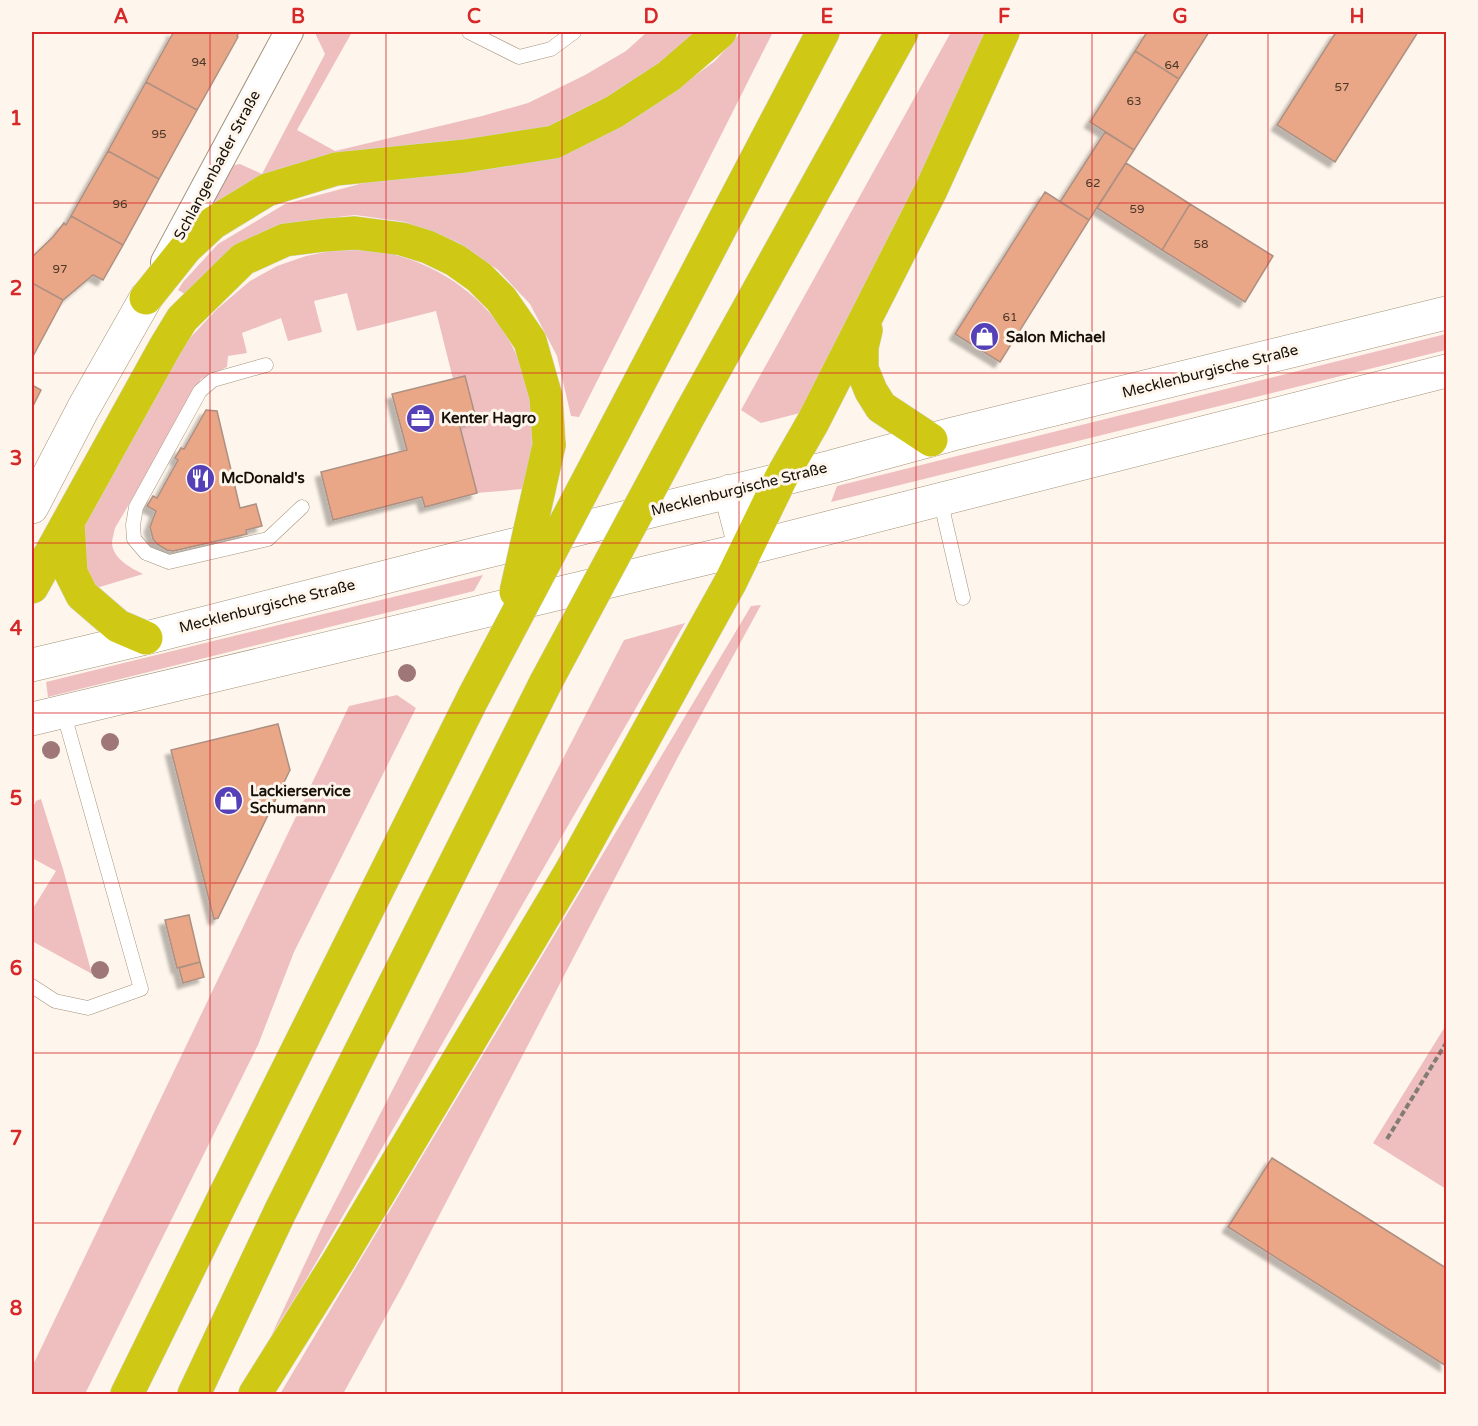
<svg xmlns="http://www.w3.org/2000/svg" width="1478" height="1426" viewBox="0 0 1478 1426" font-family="'Varela Round',sans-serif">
	<defs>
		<filter id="shadow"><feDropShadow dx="-5.5" dy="5.5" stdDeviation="1.5" flood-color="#0004"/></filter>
	</defs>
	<rect width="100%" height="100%" fill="#fef6ec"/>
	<path fill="#efbfc0" d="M316,32H352L297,130L335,151L482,116L528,103L585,75L626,51L647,32H703L667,64L571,124L218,204L212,200L234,165L240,164L262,174L325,54L316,35Z
		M741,32H773L579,417L571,416L557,356L530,304L498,270L459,243L405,222L355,215L311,220L273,229L185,294L178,290L183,282L218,244L285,204L367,182L469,166L606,133L662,100L715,61Z
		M951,32H989L975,66L800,413L761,423L741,410Z
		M355,250C367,251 380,251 392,254C470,274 526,335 532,417C533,427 535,439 534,449C532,462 526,476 523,489L477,493L459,423L476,418L465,376L453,379L436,311L357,331L347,293L314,301L322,332L288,341L281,318L242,333L247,353L228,356L227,367L201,379L167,440L115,528C114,533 112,539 112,543C113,559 131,568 143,574L93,589L79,549L85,524L168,373L189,339L217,309L250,281L277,266L306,256L330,251Z
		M1446,334V350L831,502L837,486Z
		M483,575L474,591L48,697L46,682Z
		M761,605L678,757L403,1285L343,1394H280L751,606Z
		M685,623L303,1285L271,1336L323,1225L624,640Z
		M397,695L416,708L294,952L258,1045L85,1394H32V1367L349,706Z
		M41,799L63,869L92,974L32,941V910L56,871L32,858V809L36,801Z
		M1446,1025V1189L1373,1143Z"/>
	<path fill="#eaa787" stroke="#ad9082" stroke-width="1.5" filter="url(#shadow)" d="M172,32H239L237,36L238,37L197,110L146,82L173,33Z
		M1147,32H1209L1179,79L1135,51Z
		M1336,32H1418L1335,162L1277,125Z
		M1135,51L1179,79L1134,150L1090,122Z
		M146,82L197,110L159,179L108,151Z
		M1105,132L1134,150L1089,220L1060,202Z
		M108,151L159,179L123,245L71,216Z
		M1126,163L1190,204L1162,250L1097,208Z
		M1045,192L1089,220L1000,362L955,334Z
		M1190,204L1273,256L1245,302L1162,250Z
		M71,216L123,245L103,280L93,275L63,300L32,283V257L53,237L64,223L66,225Z
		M32,283L63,300L32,358Z
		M465,376L476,419L459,423L477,493L425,507L422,497L333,520L321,472L407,450L392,394Z
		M32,385L41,390L32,408Z
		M206,410L217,411L240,508L256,504L262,526L246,530L247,534L173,551L167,550L157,544L153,539L150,527L156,511L147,506L153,496L157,498L178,460L175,458L181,448L184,449Z
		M278,724L290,770L218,918L214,919L171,750Z
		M189,915L200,962L177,968L165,920Z
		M200,962L204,977L183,983L179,968Z
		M1272,1158L1446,1268V1366L1228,1227Z"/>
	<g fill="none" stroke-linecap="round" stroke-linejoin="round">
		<defs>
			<path id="service" d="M469,32L519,57L551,49L574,32
				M266,365L213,380L200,391L136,507L133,525L134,539L146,553L169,562L268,539L302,507
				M940,499L963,598
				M32,986L55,1001L88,1008L141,989L63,711"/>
			<path id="minor" d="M165,262L289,32"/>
			<path id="secondary" d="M730,491L745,549
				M32,507L83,409L146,298
				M32,665L146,638L468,556L831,467L953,434L1446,313
				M32,719L745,549L1446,371"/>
			<path id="motorway" d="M146,298L186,248L213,223L267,190L336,169L465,156L554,142L614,112L669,76L720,32
				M866,330L862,347V369L871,391L881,407L931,440
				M691,412L902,32
				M614,431L823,32
				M68,522L71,573L82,595L118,626L146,638
				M32,587L165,347L182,319L243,259L285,240L325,235L355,233L402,239L428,247L455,260L479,277L501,299L530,341L546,397L549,445
				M127,1394L224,1197L474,696
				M194,1394L280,1212L546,682
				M255,1394L339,1260L571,871L705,628L730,583L781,478L813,422L931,190L1003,32"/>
		</defs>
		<use href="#service" stroke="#a3927a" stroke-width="15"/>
		<use href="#minor" stroke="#a3927a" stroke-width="30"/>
		<use href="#secondary" stroke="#a3927a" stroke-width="34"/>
		<use href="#motorway" stroke="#d5d4d2" stroke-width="34"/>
		<path stroke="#837c73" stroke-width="4" stroke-dasharray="6 3" stroke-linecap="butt" d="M1387,1139L1446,1043"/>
		<use href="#service" stroke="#fff" stroke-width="14"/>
		<use href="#minor" stroke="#fff" stroke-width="28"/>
		<use href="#secondary" stroke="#fff" stroke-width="33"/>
		<use href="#motorway" stroke="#cfc916" stroke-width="33"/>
		<defs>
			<path id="motorway-bridge" d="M516,592L549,445
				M546,682L691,412
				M474,696L614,431"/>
		</defs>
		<use href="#motorway-bridge" stroke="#d5d4d2" stroke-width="34" stroke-linecap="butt"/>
		<use href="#motorway-bridge" stroke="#cfc916" stroke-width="33"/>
	</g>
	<g fill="#9f7779">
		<circle cx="407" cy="673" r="9"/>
		<circle cx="110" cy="742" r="9"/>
		<circle cx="51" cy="750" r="9"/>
		<circle cx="100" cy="970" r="9"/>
	</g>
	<path fill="none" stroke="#d62828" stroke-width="1.5" stroke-opacity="0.55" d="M210,32V1394M386,32V1394M562,32V1394M739,32V1394M916,32V1394M1092,32V1394M1268,32V1394M32,203H1446M32,373H1446M32,543H1446M32,713H1446M32,883H1446M32,1053H1446M32,1223H1446"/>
	<defs>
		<symbol id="shop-disc" viewBox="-11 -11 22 22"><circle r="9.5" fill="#5540b8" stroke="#fef6ec"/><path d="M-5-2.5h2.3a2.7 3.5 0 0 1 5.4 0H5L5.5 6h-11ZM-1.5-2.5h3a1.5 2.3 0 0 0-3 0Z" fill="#fff"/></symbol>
		<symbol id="office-disc" viewBox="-11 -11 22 22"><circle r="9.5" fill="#5540b8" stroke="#fef6ec"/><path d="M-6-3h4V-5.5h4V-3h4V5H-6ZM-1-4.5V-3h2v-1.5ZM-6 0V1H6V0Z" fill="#fff"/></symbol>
		<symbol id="restaurant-disc" viewBox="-11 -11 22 22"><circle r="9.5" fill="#5540b8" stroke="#fef6ec"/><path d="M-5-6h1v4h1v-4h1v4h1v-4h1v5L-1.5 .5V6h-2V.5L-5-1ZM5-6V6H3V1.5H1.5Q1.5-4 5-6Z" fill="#fff"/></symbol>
	</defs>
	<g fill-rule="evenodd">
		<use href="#shop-disc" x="968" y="320" width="33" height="33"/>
		<use href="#office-disc" x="404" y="402" width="33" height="33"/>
		<use href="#restaurant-disc" x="184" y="462" width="33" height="33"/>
		<use href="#shop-disc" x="212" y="784" width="33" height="33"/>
	</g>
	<g text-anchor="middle" stroke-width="6" stroke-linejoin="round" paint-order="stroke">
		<g font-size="12" fill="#4b3627">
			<text x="199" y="66">94</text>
			<text x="1172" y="69">64</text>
			<text x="1342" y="91">57</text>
			<text x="1134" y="105">63</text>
			<text x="159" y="138">95</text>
			<text x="1093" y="187">62</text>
			<text x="120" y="208">96</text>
			<text x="1137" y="213">59</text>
			<text x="1201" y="248">58</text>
			<text x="60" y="273">97</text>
			<text x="1010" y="321">61</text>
		</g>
		<g font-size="15" fill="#161007" stroke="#fef6ec">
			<text transform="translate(217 165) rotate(-62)" y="5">Schlangenbader Straße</text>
			<text transform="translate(1210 371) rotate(-14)" y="5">Mecklenburgische Straße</text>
			<text transform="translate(739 489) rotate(-14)" y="5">Mecklenburgische Straße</text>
			<text transform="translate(267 606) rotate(-14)" y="5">Mecklenburgische Straße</text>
		</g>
		<g font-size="15" font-weight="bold" fill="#161007" stroke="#fef6ec" text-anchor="start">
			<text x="1006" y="342">Salon Michael</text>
			<text x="441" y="423">Kenter Hagro</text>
			<text x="221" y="483">McDonald's</text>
			<text x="250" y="796">Lackierservice<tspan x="250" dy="17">Schumann</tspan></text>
		</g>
	</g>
	<rect width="1478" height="1426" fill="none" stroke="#fef6ec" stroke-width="66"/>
	<rect x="33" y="33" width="1412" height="1360" fill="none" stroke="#d62828" stroke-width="2"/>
	<g font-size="20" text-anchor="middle" font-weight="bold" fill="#d62828">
		<text x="121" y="23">A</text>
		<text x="298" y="23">B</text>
		<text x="474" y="23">C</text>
		<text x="651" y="23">D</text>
		<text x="827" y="23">E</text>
		<text x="1004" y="23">F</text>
		<text x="1180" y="23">G</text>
		<text x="1357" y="23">H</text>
		<text x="16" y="125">1</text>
		<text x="16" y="295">2</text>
		<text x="16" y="465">3</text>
		<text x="16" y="635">4</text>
		<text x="16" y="805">5</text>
		<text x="16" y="975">6</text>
		<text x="16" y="1145">7</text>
		<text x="16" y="1315">8</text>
	</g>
</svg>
